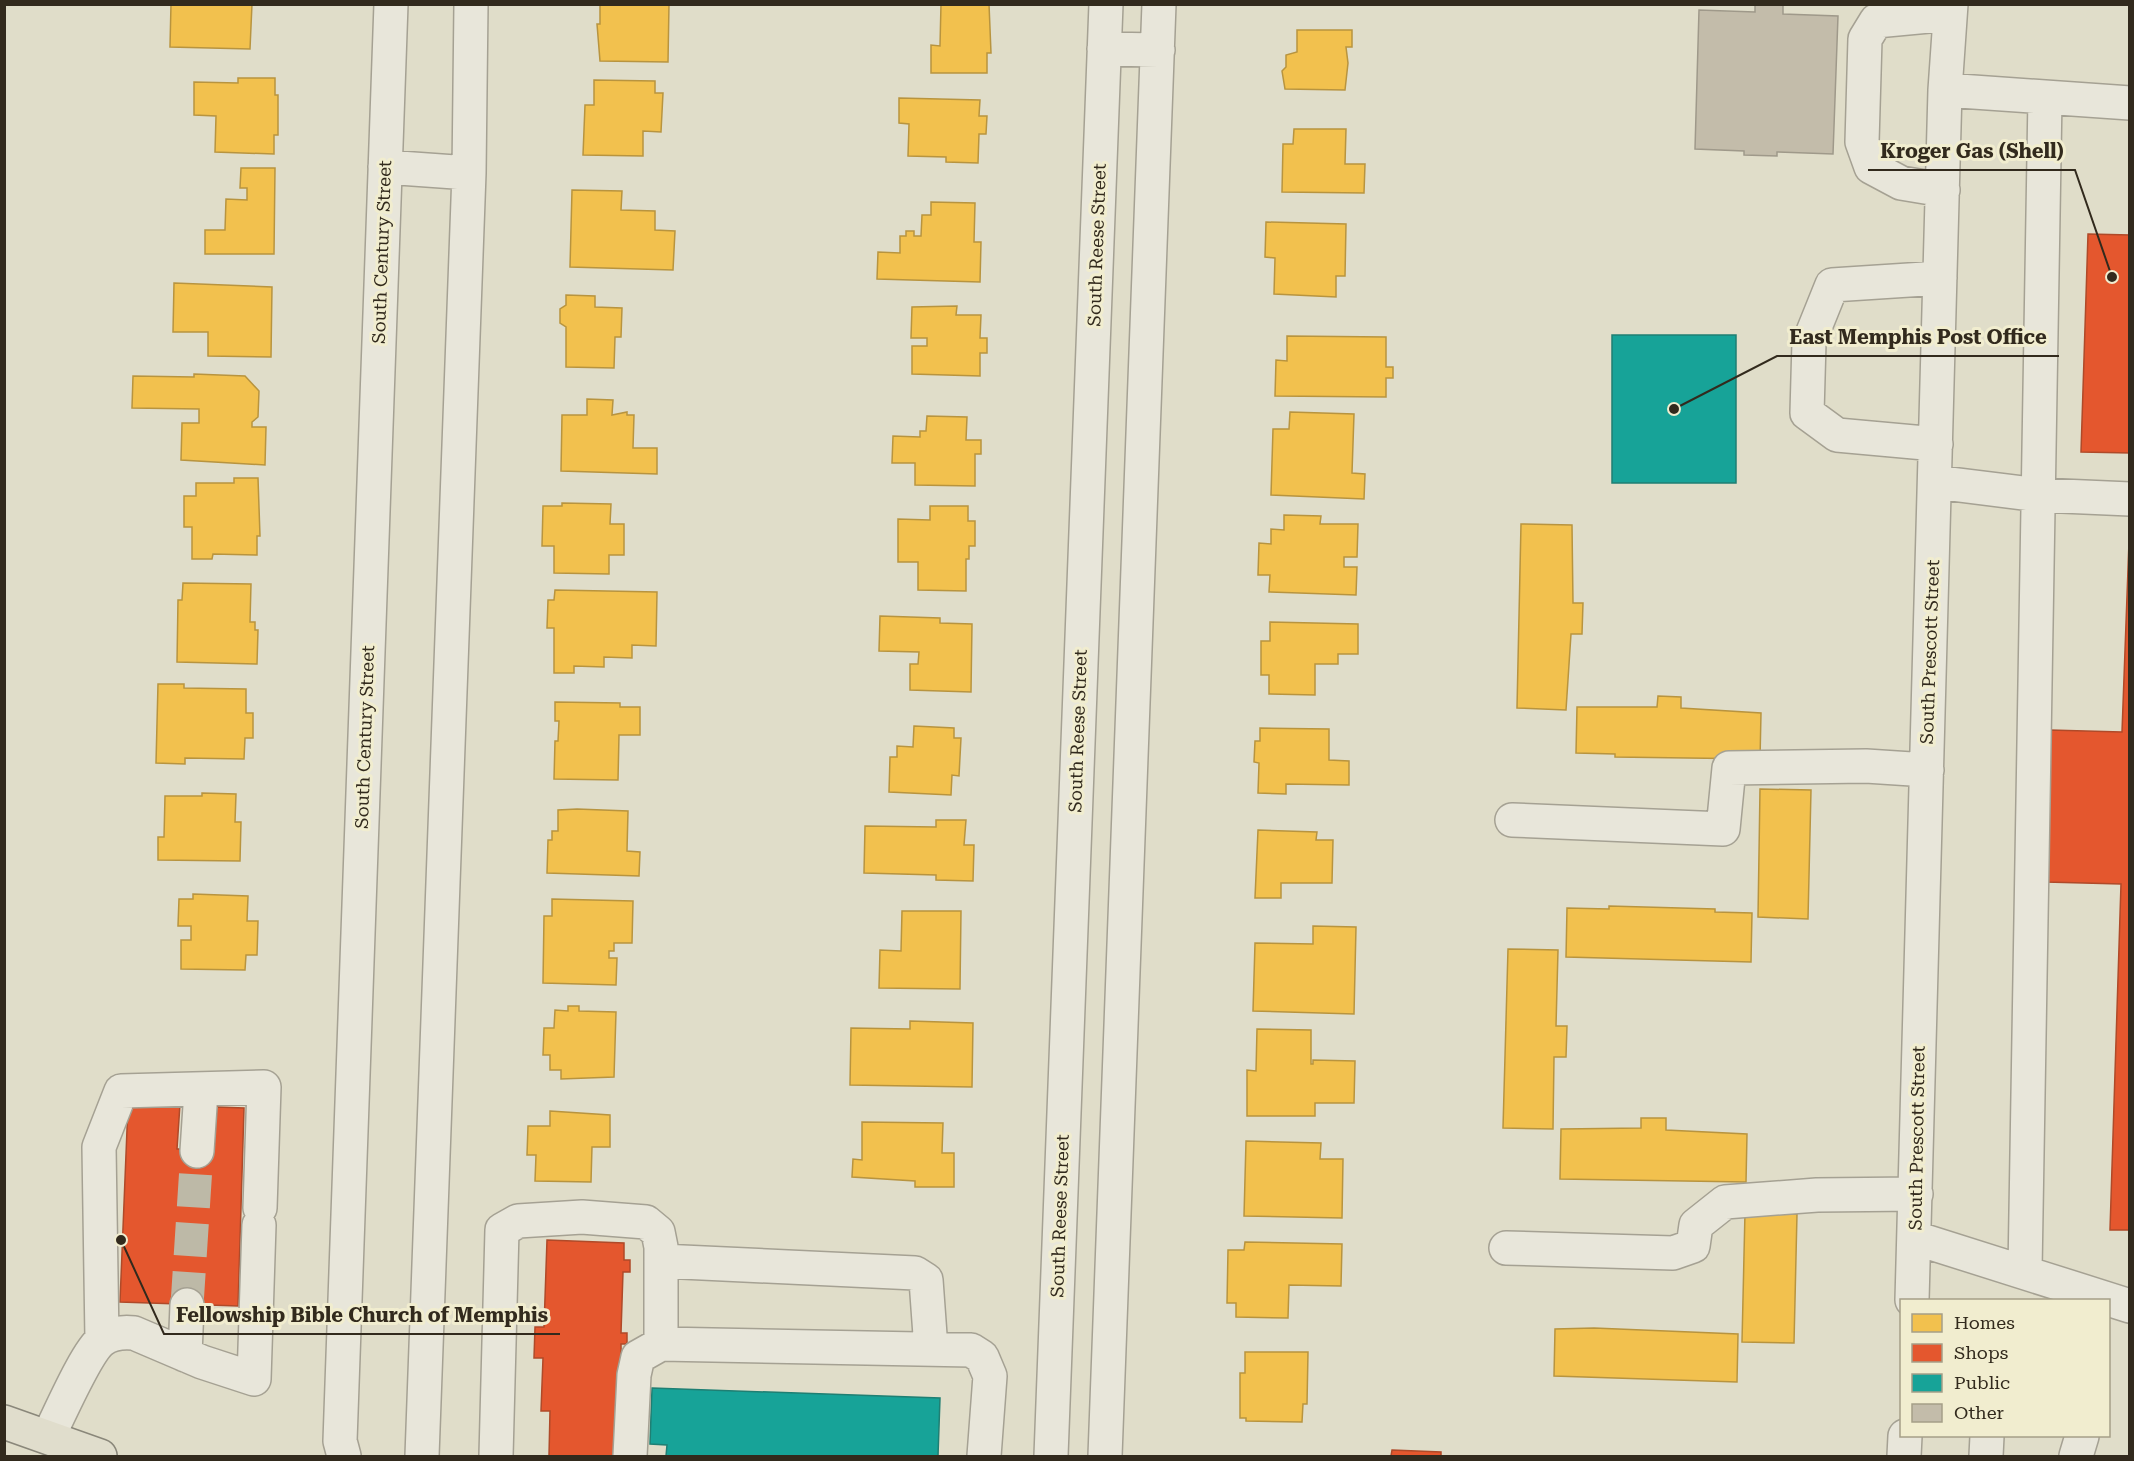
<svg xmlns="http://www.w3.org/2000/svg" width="2134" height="1461" viewBox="0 0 2134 1461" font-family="'Roboto Serif',serif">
	<rect width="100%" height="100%" fill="#e0ddc9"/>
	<path fill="#f2c14e" stroke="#b8943f" stroke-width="1.5" d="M171,4H252L250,49L170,47Z
		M600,4H669L668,62L600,61L597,24H600Z
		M941,4H989L991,53H987V73H931V45L940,46Z
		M1297,30H1352V47H1346L1348,63L1345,90L1285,89L1282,71L1286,67V55L1297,52Z
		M238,78H275V95H278V135H274V154L215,152L216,116L194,115V82L238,83Z
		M594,80L655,81V93H663L661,132L643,131V156L583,155L585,105H594Z
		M899,98L980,100L979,116H987L986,134H979L978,163L946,162V157L908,156L909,124L899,123Z
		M1294,129H1346L1345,164H1365L1364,193L1282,192L1283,144H1293Z
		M241,168H275L274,254H205V230H225L226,199L247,200V188H240Z
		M572,190L622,191L621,210L655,211V230L675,231L673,270L570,267Z
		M931,202L975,203L974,242H981L980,282L877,279L878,252L900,253V236H906V231H914V236H921L922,215H931Z
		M1266,222L1346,224L1345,276H1336V297L1274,294L1275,258L1265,257Z
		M174,283L272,287L271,357L208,356V332H173Z
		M566,295L595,296V307L622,308L621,337H615L614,368L566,367V327L560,323V309L566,305Z
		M957,306L956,315H981L980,338H987V353H980V376L912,374V346H927V338H911L912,307Z
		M1287,336L1386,337V367H1393V378H1386V397L1275,396L1276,360L1287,361Z
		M194,374L245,376L259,391L258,417L252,422V427H266L265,465L181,460L182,423H199V409L132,408L133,376L194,377Z
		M587,399L613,400L612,415L627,412V415H634L633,448H657V474L561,471L562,415H587Z
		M1290,412L1354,414L1352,473L1365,474L1364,499L1271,495L1273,429H1289Z
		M927,416L967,417L966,440H981V454H975V486L915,485V463H892L893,436L920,437V431H926Z
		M234,478H258L260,536H257V555L213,554L212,559H192V527H184V496H196V483H234Z
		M562,503L611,504L610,524H624V555H609V574L554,573V546H542L543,506H562Z
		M930,506H968V521H975V546H969V559H966V591L918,590V562H898V519L930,520Z
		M1284,515L1321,516L1320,524H1358L1357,557H1344V567H1357L1356,595L1269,592L1270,575H1258L1259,543L1271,544V529L1284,530Z
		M1521,524L1572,525L1573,603H1583L1582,634H1571L1566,710L1517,708Z
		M183,583L251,584L250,622H255V630H258L257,664L177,662L178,600H182Z
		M555,590L657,592L656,646L632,645V658L604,657V667L574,666V673H554V628H547L548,600H554Z
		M880,616L940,618V623L972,624L971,692L910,690V664H918L919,652L879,651Z
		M1270,622L1358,624V654H1338V664H1315V695L1269,694V675H1261V641H1270Z
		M158,684H184V688L246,689V713H253V738H245L244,759L185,758V764L156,763Z
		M1658,696L1681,697V708L1761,713L1760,759L1615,757V754L1576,753L1577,707H1657Z
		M555,702L620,703V707H640V735H619L618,780L554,779L555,741H558L559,721H555Z
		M914,726L954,728V738H961L959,776L952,775L951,795L889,792L890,757H897V746L913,747Z
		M1260,728L1329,729V760L1349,761V785L1286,784V794L1258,793L1259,763L1254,762L1255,741H1260Z
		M1760,789L1811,790L1808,919L1758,917Z
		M202,793L236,794L235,822H241L240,861L158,860V837H164L165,796H202Z
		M577,809L628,811L627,851L640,852L639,876L547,873L548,840H552V831H558V810Z
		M936,820H966L964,845H974L973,881L936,880V875L864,873L865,826L936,827Z
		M1258,830L1317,832L1316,840H1333L1332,883H1281V898H1255Z
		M193,894L248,896L247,921H258L257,955H246L245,970L181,969V940H191V926H178L179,899H193Z
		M552,899L633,901L632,943H614V951H609V958H617L616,985L543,983L544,916H552Z
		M1609,906L1715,909V912L1752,913L1751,962L1566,957L1567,908L1609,909Z
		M902,911H961L960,989L879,988L880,950L901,951Z
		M1313,926L1356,927L1354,1014L1253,1011L1255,943L1313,944Z
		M1508,949L1558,950L1556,1026H1567L1566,1057H1554L1553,1129L1503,1128Z
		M568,1006H579V1011L616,1012L614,1077L561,1079V1070H550V1055H543L544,1028H554L555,1010L568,1011Z
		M910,1021L973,1023L972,1087L850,1085L851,1028L910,1029Z
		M1257,1029L1311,1030V1064H1313V1060L1355,1061L1354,1103H1315V1116H1247V1070L1256,1071Z
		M550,1111L610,1115V1147H592L591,1182L535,1181L536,1155H527L528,1126H550Z
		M1641,1118H1666V1130L1747,1134L1746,1182L1560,1179L1561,1129L1641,1128Z
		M862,1122L943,1123L942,1153H954V1187H915V1181L852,1177L853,1159L862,1160Z
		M1246,1141L1321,1143L1320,1159H1343L1342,1218L1244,1216Z
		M1745,1212L1797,1214L1794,1343L1742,1342Z
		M1245,1242L1342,1244L1341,1286L1289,1285L1288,1318L1236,1317V1303H1227L1228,1250H1244Z
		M1594,1328L1738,1334L1737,1382L1554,1376L1555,1329Z
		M1245,1352H1308L1307,1404H1303L1302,1422L1246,1421V1418H1240V1373H1245Z"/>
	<path fill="#e4572e" stroke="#af4a29" stroke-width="1.5" d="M2088,234L2130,235V453L2081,452Z
		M2129,542H2130V1230H2110L2121,884L2046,882L2050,730L2122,732Z
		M180,1104L177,1149H214L217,1107L244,1108L238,1306L120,1302L128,1105Z
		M547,1240L624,1243V1260H630V1272H623L621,1333H627V1344H621L622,1456H549L550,1411H541L543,1358H534L535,1327H544Z
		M1392,1450L1441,1452V1456H1391Z"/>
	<path fill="#17a398" stroke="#1f7f73" stroke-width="1.5" d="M1612,335H1736V483H1612Z
		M652,1388L940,1398L938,1456H666L667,1445L650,1444Z"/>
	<path fill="#c3bcaa" stroke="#9f998a" stroke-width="1.5" d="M1755,4H1783V14L1838,16L1833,154L1777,152V156L1744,155V151L1695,149L1699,10L1755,12Z"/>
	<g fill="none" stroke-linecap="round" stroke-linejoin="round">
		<path stroke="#bdb9a7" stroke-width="33" stroke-dasharray="33 16" stroke-linecap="butt" d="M187,1305L197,1151"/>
		<defs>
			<path id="minor" d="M1104,49L1158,50
				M1945,90L2130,103
				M385,167L469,173
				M1943,190L1901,183L1871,167L1862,142L1865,39L1876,21L1950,14
				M1936,444L1837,435L1807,413L1809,342L1832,285L1940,278
				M1935,482L2039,495L2130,499
				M1512,820L1723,829L1729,768L1866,766L1927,770
				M197,1151L201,1091
				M1915,1238L2130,1306
				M1506,1248L1673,1253L1693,1246L1696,1225L1725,1202L1817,1195L1916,1194
				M661,1261L915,1273L926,1280L931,1349
				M2025,1271L2045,97
				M1912,1300L1945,90L1951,4
				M102,1340L99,1147L121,1091L264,1087L260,1208
				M185,1355L187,1305
				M48,1437C59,1416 86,1352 102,1340C111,1333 124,1332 134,1333L202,1362L254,1379L259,1225
				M344,1456L340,1441L391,4
				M422,1456L469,173L471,4
				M496,1456L502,1230L518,1221L582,1217L646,1222L658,1232L661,1247V1344
				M630,1456L634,1375L638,1357L661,1344L971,1350L982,1357L990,1376L984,1456
				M1051,1456L1106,4
				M1105,1456L1159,4
				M1904,1456L1905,1436
				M1986,1456L1987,1436
				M2076,1456L2082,1436"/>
			<path id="major" d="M4,1422L100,1456"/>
		</defs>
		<use href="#minor" stroke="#a5a193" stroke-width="36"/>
		<use href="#major" stroke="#8a877a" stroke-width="36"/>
		<use href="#minor" stroke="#e8e6da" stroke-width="33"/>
		<use href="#major" stroke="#e0ddcc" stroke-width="33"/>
	</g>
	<g text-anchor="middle" stroke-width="6" stroke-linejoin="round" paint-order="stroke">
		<g font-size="18" fill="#322a1d" stroke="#f1edcf">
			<text transform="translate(1097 245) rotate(-88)" y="6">South Reese Street</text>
			<text transform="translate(382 252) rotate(-88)" y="6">South Century Street</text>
			<text transform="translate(1930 652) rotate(-88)" y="6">South Prescott Street</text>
			<text transform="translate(1078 731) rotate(-88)" y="6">South Reese Street</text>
			<text transform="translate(365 737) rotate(-88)" y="6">South Century Street</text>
			<text transform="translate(1917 1138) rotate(-89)" y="6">South Prescott Street</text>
			<text transform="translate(1060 1216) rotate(-88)" y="6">South Reese Street</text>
		</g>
	</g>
	<path fill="none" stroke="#322a1d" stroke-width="2" d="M2112 277L2075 170H1868M1674 409L1777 356H2059M121 1240L164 1334H560"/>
	<g fill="#322a1d" stroke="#f1edcf" stroke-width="2">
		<circle cx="2112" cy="277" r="6"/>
		<circle cx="1674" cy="409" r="6"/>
		<circle cx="121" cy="1240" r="6"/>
	</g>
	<g font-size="20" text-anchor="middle" font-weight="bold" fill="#322a1d" stroke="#f1edcf" stroke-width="6" stroke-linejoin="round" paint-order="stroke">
		<text x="1972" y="158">Kroger Gas (Shell)</text>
		<text x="1918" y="344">East Memphis Post Office</text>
		<text x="362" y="1322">Fellowship Bible Church of Memphis</text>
	</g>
	<rect width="2134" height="1461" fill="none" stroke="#322a1d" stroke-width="12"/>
	<rect x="1900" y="1299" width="210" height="138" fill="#f1edcf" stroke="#a59f88" stroke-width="1.5"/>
	<rect x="1912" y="1314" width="30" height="18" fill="#f2c14e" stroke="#a59f88" stroke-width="1.5"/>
	<text x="1954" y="1329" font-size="18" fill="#322a1d">Homes</text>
	<rect x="1912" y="1344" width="30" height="18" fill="#e4572e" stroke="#a59f88" stroke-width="1.5"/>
	<text x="1954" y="1359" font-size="18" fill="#322a1d">Shops</text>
	<rect x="1912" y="1374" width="30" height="18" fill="#17a398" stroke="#a59f88" stroke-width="1.5"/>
	<text x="1954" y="1389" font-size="18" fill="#322a1d">Public</text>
	<rect x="1912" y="1404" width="30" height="18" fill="#c3bcaa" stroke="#a59f88" stroke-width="1.5"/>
	<text x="1954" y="1419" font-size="18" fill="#322a1d">Other</text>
</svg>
